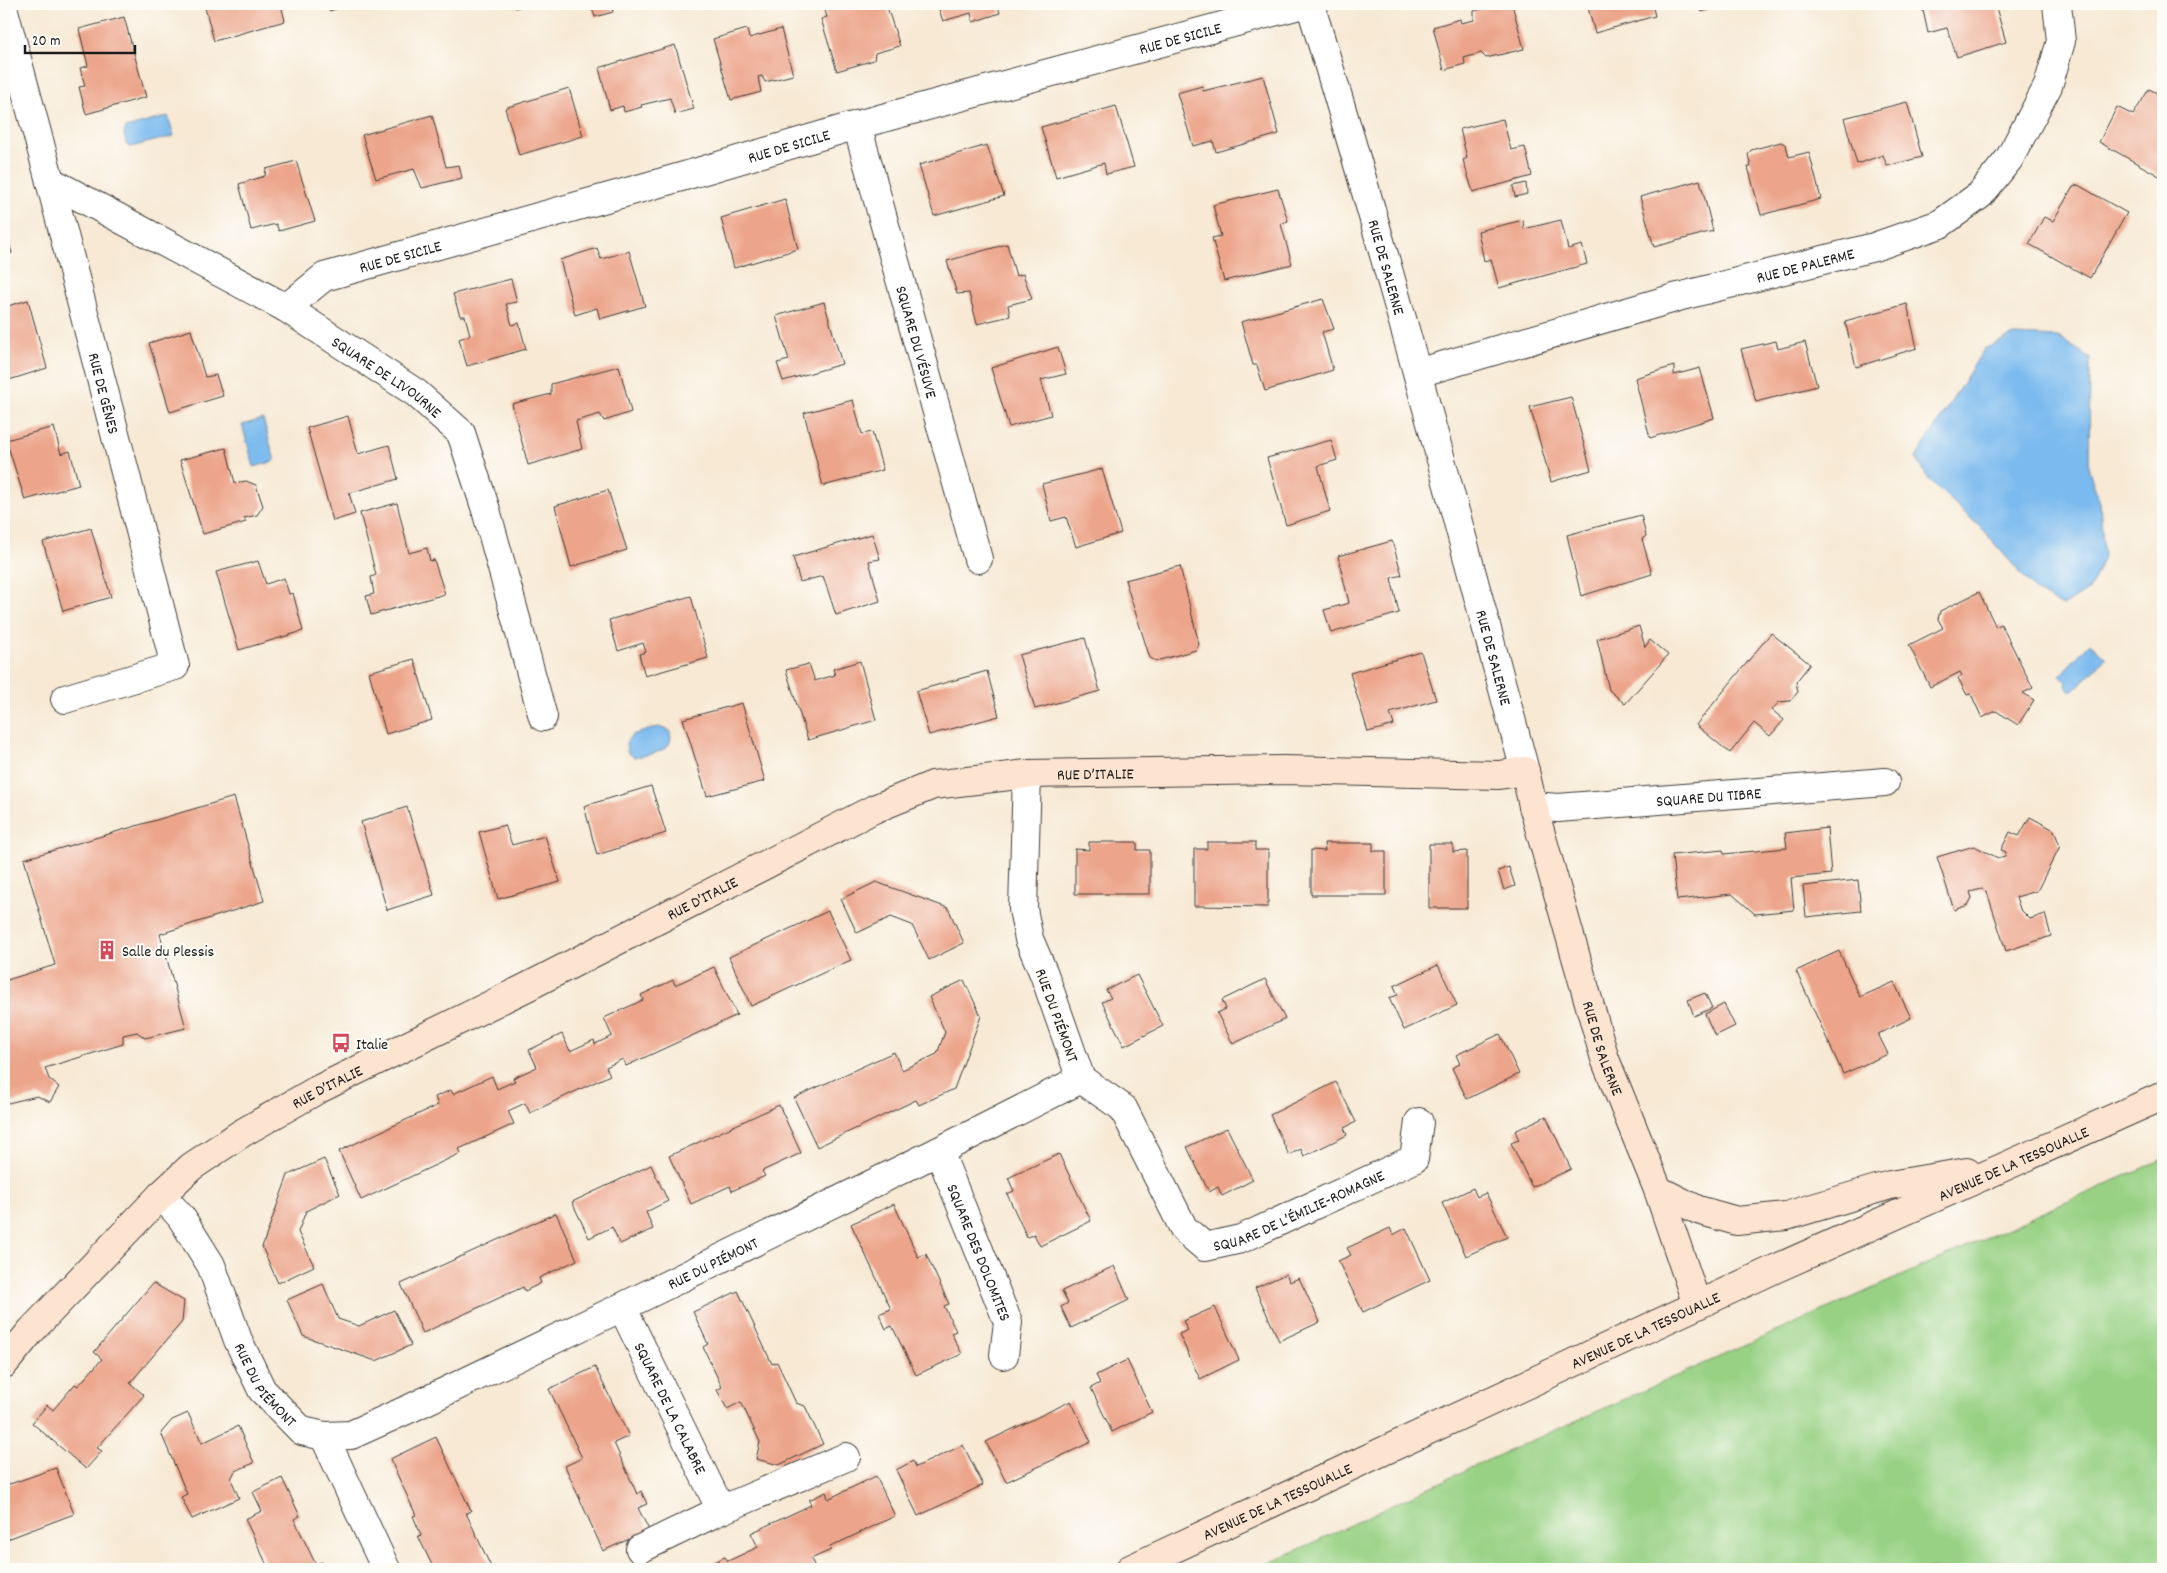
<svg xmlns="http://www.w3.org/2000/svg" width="2167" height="1573" viewBox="0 0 2167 1573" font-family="Dekko,sans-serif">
	<rect width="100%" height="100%" fill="#fdfcf7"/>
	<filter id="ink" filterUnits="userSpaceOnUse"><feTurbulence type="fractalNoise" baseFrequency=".02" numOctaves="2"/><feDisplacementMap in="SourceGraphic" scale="10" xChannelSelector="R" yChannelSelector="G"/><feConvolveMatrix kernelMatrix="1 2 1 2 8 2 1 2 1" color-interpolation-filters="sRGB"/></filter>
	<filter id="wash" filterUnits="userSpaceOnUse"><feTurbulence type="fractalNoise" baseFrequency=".0096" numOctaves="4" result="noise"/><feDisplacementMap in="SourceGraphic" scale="20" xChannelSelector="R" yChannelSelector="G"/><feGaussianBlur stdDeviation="1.12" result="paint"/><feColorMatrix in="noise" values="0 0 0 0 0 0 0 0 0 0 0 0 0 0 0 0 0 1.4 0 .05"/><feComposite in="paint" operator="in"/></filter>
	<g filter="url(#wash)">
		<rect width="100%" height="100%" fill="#f7e9d4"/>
		<path fill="#98d184" stroke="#5a7650" d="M2163,1159V1569H1257L1468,1469Z"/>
		<path fill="#7abaee" stroke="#4b6b85" d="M168,116L174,136L131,147L126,144L124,133L126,128Z
			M2014,335L2058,337L2090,358L2089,471L2100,503L2104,556L2091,588L2063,606L2037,592L1980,527L1929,480L1916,458L1984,349Z
			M263,419L275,461L254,467L242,425Z
			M2090,643L2106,658L2074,691H2069L2066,686L2067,682L2060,675Z
			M658,727L669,730C678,751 650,755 634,757L627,752L626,742L632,735Z"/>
		<g id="blocks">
			<path fill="#eca48a" d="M204,4H281L285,21L214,41Z
				M327,4H353L329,11Z
				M514,4H529L515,8Z
				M591,4H611L613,12L595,17Z
				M823,4H886L900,46L875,53L874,60L837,71L821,19L827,17Z
				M937,4H997L1000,13L973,22L971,13L943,21Z
				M1501,4H1512L1524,49L1486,58L1481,53L1464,58L1465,64L1444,70L1433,27L1460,19L1461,23L1474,20V11Z
				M1587,4H1652L1655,16L1595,33Z
				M1700,4H1726L1702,12Z
				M1940,4H1995L2006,42L1957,57L1947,28L1928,33L1923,10Z
				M124,17L146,97L86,114L79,87L85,86L80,68L88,66L79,29Z
				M747,29L749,38L781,29L793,75L765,82L762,76L758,77L761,92L731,100L713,39Z
				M675,45L694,109L675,114L670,98L641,105L642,107L624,112L623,106L610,110L599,68Z
				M1263,76L1279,134L1216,152L1213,141L1193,146L1177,93L1202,86L1203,91Z
				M569,88L583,136L519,155L505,108Z
				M2149,89L2163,96V178L2099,142L2117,107L2133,115Z
				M1907,102L1922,157L1887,166L1883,155L1857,164L1844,118Z
				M1116,106L1134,167L1106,174L1104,163L1056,177L1041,127Z
				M432,115L446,167L459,165L462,178L422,188L414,169L376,179L362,135Z
				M1503,119L1511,150L1525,147L1532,176L1473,192L1463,160L1467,158L1460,129Z
				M1781,142L1786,145L1789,157L1809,152L1821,199L1761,215L1748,167H1751L1748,155L1751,150Z
				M987,145L1004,196L934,216L919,165Z
				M296,161L315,221L279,231L276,224L251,230L239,184L265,176L266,169Z
				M1700,180L1713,231L1654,247L1640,197Z
				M1526,183L1527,194L1515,197L1513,186Z
				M2078,185L2127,213L2090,278L2029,244L2044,217L2053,221L2073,187Z
				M1278,189L1288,221L1281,224L1292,264L1224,281L1212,238L1221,236L1213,205Z
				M785,199L798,249L734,268L721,218Z
				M1523,220L1524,229L1561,220L1568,249L1582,245L1587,264L1499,288L1491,259L1484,261L1478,231Z
				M4,227L12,253L4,255Z
				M1007,244L1016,276L1023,274L1032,299L1008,305L1010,316L977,324L969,293L957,294L947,261Z
				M597,248L601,259L629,251L645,306L600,319L597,308L575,315L560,260Z
				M511,279L517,302L506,304L512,325L519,323L526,349L467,366L459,339L470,335L465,316H460L453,294Z
				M1323,299L1334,329L1322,332L1333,370L1265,391L1257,365H1253L1241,322Z
				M28,300L47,368L6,381L4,374V307Z
				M824,302L842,364L783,381L777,363L789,360L776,316Z
				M1907,304L1917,348L1856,367L1845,321Z
				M191,330L205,377L216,375L223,396L170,412L149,343Z
				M1776,341L1778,349L1805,342L1817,386L1756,402L1741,349Z
				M1058,347L1066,374L1041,380L1051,415L1009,427L991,368Z
				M619,366L631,412L604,421L600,414L576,421L582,449L528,465L512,404L551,394V384Z
				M1674,366V375L1700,368L1714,418L1650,438L1635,378Z
				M1571,397L1591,470L1551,482L1530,407Z
				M853,400L862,434L872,432L883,470L823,486L804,413Z
				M348,416L358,454L389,445L398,479L349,493L355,514L333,521L307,428Z
				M54,427L61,454L70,451L79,485L25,500L6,440Z
				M1331,440L1337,460L1318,466L1330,511L1286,525L1267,458Z
				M226,448L235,483L246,481L256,485L263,506L257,515L244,518L246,522L203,534L180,460Z
				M1102,469L1121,533L1076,547L1066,517L1051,521L1042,484Z
				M608,490L627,550L571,567L555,506Z
				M397,503L409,553L427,548L430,561L434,560L445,594L371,615L366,596L374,594L371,577L376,575L360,513Z
				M1641,515L1646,536L1642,539L1652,574L1581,596L1567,535Z
				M91,528L111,597L63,611L43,542Z
				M872,534L880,559L869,561L880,601L836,615L823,576L800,582L793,557Z
				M1392,541L1402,575L1391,578L1399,613L1331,633L1324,610L1349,603L1338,556Z
				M258,561L266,584L284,578L289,594L293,593L303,631L239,650L216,572Z
				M1180,566L1199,644L1196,650L1156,661L1150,658L1125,580Z
				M1979,592L1996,627L2001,624L2033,688L2023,693L2034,700L2018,725L1996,711L1982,718L1971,694L1967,695L1958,678L1962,676L1960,672L1930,687L1909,645L1943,628L1938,619L1940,611Z
				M691,596L708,658L645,676L639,654L646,652L643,643L618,651L609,620Z
				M1639,626L1645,647L1650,640L1668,655L1625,704L1609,690L1597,639Z
				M1771,633L1810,664L1796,682L1798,692L1790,701L1779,702L1772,710L1784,720L1770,736L1754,723L1730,753L1696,725Z
				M1085,638L1100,691L1035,709L1019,655Z
				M1421,652L1436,700L1390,713L1394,725L1368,732L1350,673Z
				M414,659L432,720L386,734L369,672Z
				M860,661L876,720L808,740L786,670L809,664L815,681L835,675L833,669Z
				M987,671L999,716L929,735L916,691Z
				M742,703L765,781L707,796L683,719Z
				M651,786L666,833L597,855L584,806Z
				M234,797L264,901L160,934L186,1028L145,1038L137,1032L123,1035V1044L45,1068L49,1079L59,1087L50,1102L37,1096L4,1104V981L55,965L24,859Z
				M407,807L434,895L387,910L361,822Z
				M2030,817L2054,830L2060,846L2037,891L2016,897L2020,909L2030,919L2045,914L2051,936L2006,951L1987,892L1982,889L1970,892L1972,898L1968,905L1954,910L1937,857L1974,846L1998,858L2005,856L2006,852L2001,850L2010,832L2019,836Z
				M505,825L512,845L545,836L560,882L498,899L479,832Z
				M1827,828L1831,874L1791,878L1794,910L1755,914L1732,894L1677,900L1672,855L1723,850L1724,854L1787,848L1785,833Z
				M1089,842H1137V850H1150V894H1075V849L1089,850Z
				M1207,842H1255V850H1268V907L1194,906V849H1207Z
				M1324,843H1373V851H1386V895H1311V850L1325,851Z
				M1429,844H1453V852L1467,851V908H1429Z
				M1509,867L1515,886L1504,890L1498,871Z
				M1858,880L1861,911L1806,917L1803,886Z
				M876,882L948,908L964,943L929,960L912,925L891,917L857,933L841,899Z
				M828,911L851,960L751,1006L729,957Z
				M1839,951L1860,997L1894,982L1911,1018L1878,1034L1888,1054L1843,1074L1796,971Z
				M1438,965L1457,1005L1404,1030L1389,998L1398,995L1394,986Z
				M714,967L737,1015L626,1066L623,1059L606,1067L610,1075L530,1113L525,1103L508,1111L514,1124L459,1149L461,1153L361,1200L339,1151L438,1105L435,1097L451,1090L453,1094L492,1076L497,1089L515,1081L513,1078L537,1067L529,1050L562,1034L570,1051L594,1040L595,1044L612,1036L604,1018L643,1000L641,995L673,980L675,985Z
				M1137,975L1163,1026L1124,1046L1102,1002L1111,998L1106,990Z
				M1265,979L1285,1019L1233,1044L1217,1013L1226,1009L1222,1000Z
				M964,980L981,1016L954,1089L919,1105L916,1100L817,1147L794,1098L894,1052L902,1070L937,1054L945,1032L929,997Z
				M1705,993L1712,1008L1694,1016L1688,1000Z
				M1724,1004L1735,1026L1715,1036L1705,1014Z
				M1500,1034L1519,1074L1467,1099L1452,1068L1460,1064L1456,1055Z
				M1336,1082L1356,1122L1344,1128L1347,1135L1335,1141L1304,1156L1301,1149L1289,1155L1270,1115Z
				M779,1105L801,1153L762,1171L765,1176L732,1191L730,1186L691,1204L669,1156Z
				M1546,1116L1571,1169L1532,1187L1511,1143L1519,1140L1515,1131Z
				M1227,1128L1253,1180L1222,1196L1218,1187L1209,1192L1187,1147Z
				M1059,1154L1091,1221L1040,1246L1034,1234L1027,1237L1007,1194L1014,1191L1008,1178Z
				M324,1159L340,1194L306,1211L298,1232L314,1266L278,1283L262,1247L288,1175Z
				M651,1165L668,1201L646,1212L653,1229L620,1244L612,1227L589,1238L572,1202Z
				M1473,1188L1477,1197L1486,1193L1507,1237L1466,1256L1442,1203Z
				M894,1204L918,1257L926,1254L949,1304L944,1306L956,1331L951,1333L962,1354L916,1375L892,1326L886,1329L879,1314L891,1309L851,1224Z
				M556,1213L577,1260L539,1278L541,1283L525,1291L523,1287L423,1333L401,1284Z
				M1390,1228L1393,1235L1406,1228L1430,1280L1363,1312L1338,1261L1351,1255L1347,1248Z
				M1114,1266L1129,1300L1071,1328L1061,1307L1068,1303L1062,1291Z
				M1286,1274L1290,1282L1299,1278L1320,1322L1279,1341L1255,1288Z
				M153,1283L184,1301L182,1322L130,1383L144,1395L97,1448L102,1451L86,1469L32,1423L47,1405L53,1410L75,1384L78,1386L102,1359L94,1352Z
				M323,1284L338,1319L359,1326L394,1310L411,1345L376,1361L303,1336L287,1300Z
				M738,1291L772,1364L777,1362L796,1403L805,1406L823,1444L779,1465L756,1459L760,1442L741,1402L727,1409L717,1390L722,1387L703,1347L708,1344L693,1312Z
				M1215,1307L1239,1360L1200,1379L1179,1334L1188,1330L1183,1321Z
				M1127,1360L1152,1412L1112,1432L1091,1388L1100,1383L1096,1375Z
				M595,1367L629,1436L614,1443L637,1494L641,1491L647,1504L638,1508L649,1530L603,1551L565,1466L582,1458L549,1389Z
				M1071,1401L1091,1442L1006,1482L986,1442Z
				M188,1413L202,1443L238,1426L254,1463L235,1471L231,1479L239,1498L192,1519L181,1497L187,1494L161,1433L172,1420Z
				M436,1437L471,1511L466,1513L492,1569H434L418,1536L421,1535L413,1516L416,1515L390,1459Z
				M963,1445L983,1485L918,1516L896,1470L913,1461L916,1467Z
				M56,1468L74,1514L5,1540L4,1478L7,1485Z
				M876,1476L895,1516L830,1547L831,1550L811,1559L816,1569H698L725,1557L728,1561L758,1547L751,1533L811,1505L809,1500L826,1492L828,1499Z
				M282,1478L300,1516L294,1519L316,1565L322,1562L325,1569H269L245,1519L262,1511L253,1492Z"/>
		</g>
	</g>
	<g filter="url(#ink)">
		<use href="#blocks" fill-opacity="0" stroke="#3d3b38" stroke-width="1"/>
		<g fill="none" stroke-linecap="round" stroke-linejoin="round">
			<defs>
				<g id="street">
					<path id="s1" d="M1310,4C1388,258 1456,514 1525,771"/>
					<path id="s2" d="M4,11L50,181L175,666L65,699"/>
					<path id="s3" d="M857,125L978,559"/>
					<path id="s4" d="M50,181L286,308L416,393L461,433L486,510L543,717"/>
					<path id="s5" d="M286,308L324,277L681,177L857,125L1303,4"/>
					<path id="s6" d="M1418,373L1678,297L1874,247L1940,224L1980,195L2009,159L2048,86L2061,41L2057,4"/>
					<path id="s7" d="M1533,806L1558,808L1885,782"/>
					<path id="s8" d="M1081,1079L1123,1108L1184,1229L1205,1247L1241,1239L1414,1159L1419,1122"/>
					<path id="s9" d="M939,1151L1008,1322L1004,1355"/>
					<path id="s10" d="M161,1195L181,1217L211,1265L238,1340L262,1390L302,1431L324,1436L351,1435L413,1407L622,1307L939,1151L1081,1079L1044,974L1029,939L1023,909L1027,774"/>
					<path id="s11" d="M622,1307L721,1510L846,1457"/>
					<path d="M324,1436L386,1569"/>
					<path d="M640,1549L721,1510"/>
				</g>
				<g id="secondary">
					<path d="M1658,1190L1698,1210L1737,1221L1786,1216L1890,1185L1967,1172"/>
					<path id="s12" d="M4,1364L31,1331L161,1195L191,1167L242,1133L317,1090L525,988L874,809L933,785L1027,774L1284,770L1499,775L1525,771L1533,806L1605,1059L1658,1190L1697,1305"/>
					<path id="s13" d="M1130,1569L1777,1268L2163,1096"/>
				</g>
			</defs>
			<use href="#street" stroke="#3d3b38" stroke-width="30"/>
			<use href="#secondary" stroke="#3d3b38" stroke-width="30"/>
			<use href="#street" stroke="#fff" stroke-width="28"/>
			<use href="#secondary" stroke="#fde4d1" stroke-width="28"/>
		</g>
	</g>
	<defs>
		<symbol id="building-bare" viewBox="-9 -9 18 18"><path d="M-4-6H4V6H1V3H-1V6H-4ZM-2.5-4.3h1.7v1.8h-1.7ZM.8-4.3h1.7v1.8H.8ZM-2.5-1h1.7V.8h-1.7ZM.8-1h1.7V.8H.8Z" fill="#d1495b" stroke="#fdfcf7" stroke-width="2.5" paint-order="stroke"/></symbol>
		<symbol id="bus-bare" viewBox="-9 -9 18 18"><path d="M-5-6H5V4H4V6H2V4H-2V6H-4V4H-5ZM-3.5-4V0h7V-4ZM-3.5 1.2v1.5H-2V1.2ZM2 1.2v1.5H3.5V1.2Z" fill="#d1495b" stroke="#fdfcf7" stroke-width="2.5" paint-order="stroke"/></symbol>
	</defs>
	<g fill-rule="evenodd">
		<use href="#building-bare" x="93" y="936" width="28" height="28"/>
		<use href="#bus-bare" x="327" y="1029" width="28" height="28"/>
	</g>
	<g text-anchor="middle" stroke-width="4" stroke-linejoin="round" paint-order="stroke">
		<g font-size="16" fill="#1c1c1c" stroke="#fdfcf7">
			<text dy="6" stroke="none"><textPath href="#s5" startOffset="938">RUE DE SICILE</textPath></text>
			<text dy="6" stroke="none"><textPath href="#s5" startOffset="532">RUE DE SICILE</textPath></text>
			<text dy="6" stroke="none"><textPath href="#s5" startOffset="128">RUE DE SICILE</textPath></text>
			<text dy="6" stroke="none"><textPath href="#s6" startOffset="402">RUE DE PALERME</textPath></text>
			<text dy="6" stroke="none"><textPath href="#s1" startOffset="274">RUE DE SALERNE</textPath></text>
			<text dy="6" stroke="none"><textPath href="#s3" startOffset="225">SQUARE DU VÉSUVE</textPath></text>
			<text dy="6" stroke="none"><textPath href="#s4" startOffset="390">SQUARE DE LIVOURNE</textPath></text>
			<text dy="6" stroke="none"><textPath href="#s2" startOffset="395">RUE DE GÊNES</textPath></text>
			<text dy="6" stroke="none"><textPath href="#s1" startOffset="679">RUE DE SALERNE</textPath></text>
			<text dy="6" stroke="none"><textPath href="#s12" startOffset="1270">RUE D’ITALIE</textPath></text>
			<text dy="6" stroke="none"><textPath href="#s7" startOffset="176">SQUARE DU TIBRE</textPath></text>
			<text dy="6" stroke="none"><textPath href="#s12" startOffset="850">RUE D’ITALIE</textPath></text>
			<text transform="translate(1058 1015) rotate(70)" y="6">RUE DU PIÉMONT</text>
			<text dy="6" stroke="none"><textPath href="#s12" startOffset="1988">RUE DE SALERNE</textPath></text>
			<text dy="6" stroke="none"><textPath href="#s12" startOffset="430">RUE D’ITALIE</textPath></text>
			<text dy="6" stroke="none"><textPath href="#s13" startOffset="972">AVENUE DE LA TESSOUALLE</textPath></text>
			<text dy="6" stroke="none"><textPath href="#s8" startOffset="315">SQUARE DE L’ÉMILIE-ROMAGNE</textPath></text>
			<text dy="6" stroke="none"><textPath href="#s9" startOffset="109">SQUARE DES DOLOMITES</textPath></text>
			<text dy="6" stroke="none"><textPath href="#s10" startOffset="729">RUE DU PIÉMONT</textPath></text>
			<text dy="6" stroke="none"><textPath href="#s13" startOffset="568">AVENUE DE LA TESSOUALLE</textPath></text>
			<text dy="6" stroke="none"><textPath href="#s10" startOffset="219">RUE DU PIÉMONT</textPath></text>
			<text dy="6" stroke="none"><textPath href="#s11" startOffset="112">SQUARE DE LA CALABRE</textPath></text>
			<text dy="6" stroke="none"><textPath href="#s13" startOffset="162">AVENUE DE LA TESSOUALLE</textPath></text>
		</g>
		<g font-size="16" fill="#1c1c1c" stroke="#fdfcf7" text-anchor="start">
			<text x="122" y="956">Salle du Plessis</text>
			<text x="356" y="1049">Italie</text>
		</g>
	</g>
	<rect width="2167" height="1573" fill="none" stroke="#fdfcf7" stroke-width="20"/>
	<path d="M25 45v8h110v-8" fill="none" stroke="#1c1c1c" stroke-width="2.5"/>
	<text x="32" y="45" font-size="15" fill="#1c1c1c" stroke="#fdfcf7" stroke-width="4" paint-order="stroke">20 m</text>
</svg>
